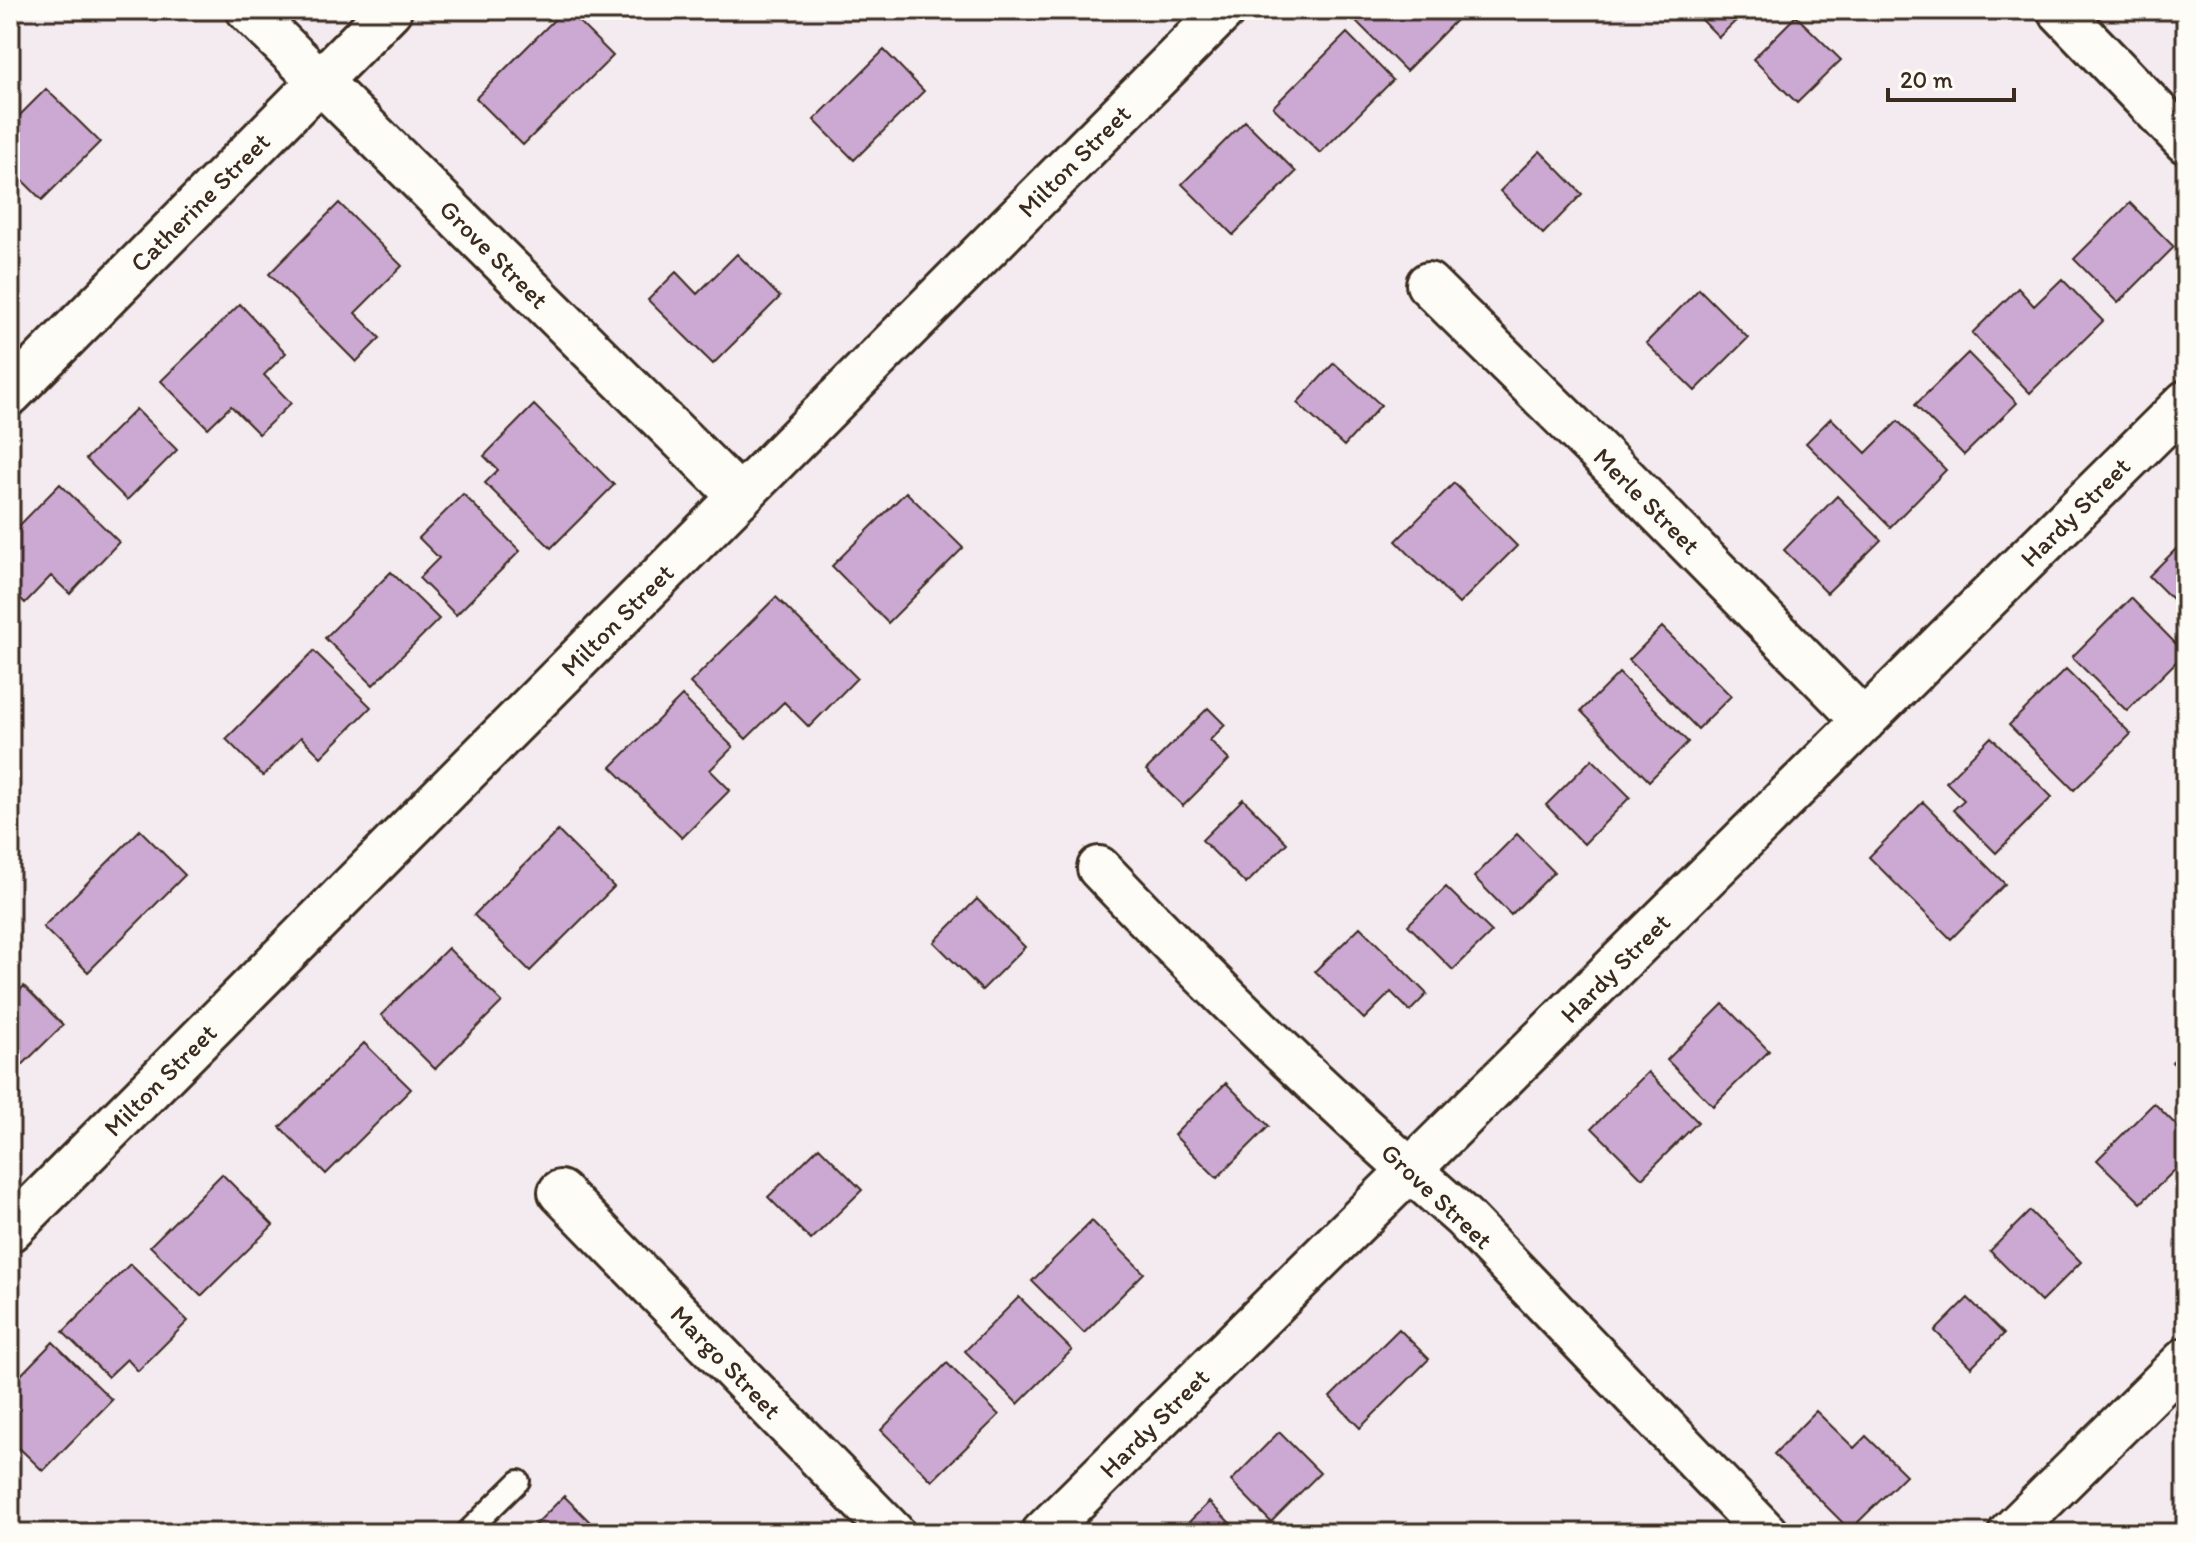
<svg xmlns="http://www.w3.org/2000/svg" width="2196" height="1543" viewBox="0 0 2196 1543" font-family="Itim,sans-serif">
	<rect width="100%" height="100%" fill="#f3ebf0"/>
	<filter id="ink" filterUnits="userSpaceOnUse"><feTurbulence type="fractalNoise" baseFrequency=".0125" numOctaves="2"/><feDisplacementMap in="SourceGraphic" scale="16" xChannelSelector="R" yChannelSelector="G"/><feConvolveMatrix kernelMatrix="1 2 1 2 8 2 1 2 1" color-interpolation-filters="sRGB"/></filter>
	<g filter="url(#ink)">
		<path fill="#cca9d2" stroke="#3b2a1e" stroke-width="2" d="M564,10H567L613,56L523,145L476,98Z
			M597,10H624L611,23Z
			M1367,10H1466L1406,71L1356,21Z
			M1692,10H1747L1719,37Z
			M1796,16L1841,60L1797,103L1753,59Z
			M1347,33L1393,80L1320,153L1273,107Z
			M884,50L924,91L854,160L814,120Z
			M46,89L100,142L42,200L10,168V125Z
			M1245,121L1296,172L1233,235L1182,184Z
			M1540,151L1582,194L1543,234L1500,191Z
			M339,203L402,266L355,313L380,338L356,362L269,274Z
			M2130,203L2174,247L2118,303L2074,259Z
			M737,254L780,297L713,364L648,300L676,272L697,294Z
			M2062,279L2103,321L2030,393L1972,333L2018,288L2034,306Z
			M1699,289L1748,338L1695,391L1646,343Z
			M240,304L286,353L264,375L291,403L259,434L231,406L208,428L161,381Z
			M1968,353L2017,403L1964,455L1915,405Z
			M1334,363L1381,405L1344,446L1297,403Z
			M534,405L614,485L551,548L485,483L498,470L484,456Z
			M136,409L177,450L127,500L86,459Z
			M1831,418L1866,453L1898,421L1946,470L1890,527L1806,443Z
			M1454,483L1517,546L1459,604L1396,541Z
			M60,484L119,542L70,594L51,576L25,603L10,588V535Z
			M906,492L963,548L888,623L832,566Z
			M463,494L520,551L456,615L419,578L439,558L419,538Z
			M1837,496L1881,540L1827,593L1784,550Z
			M2186,539V613L2149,576Z
			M391,572L439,619L373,685L325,638Z
			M776,597L857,678L809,727L784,702L746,739L690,683Z
			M2131,598L2185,653L2127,711L2072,657Z
			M1662,627L1731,696L1698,729L1629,660Z
			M314,651L371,707L321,757L301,737L263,776L226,739Z
			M2066,669L2131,734L2074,790L2009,725Z
			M1619,673L1688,742L1649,781L1581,711Z
			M682,696L733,747L710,770L730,790L682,838L611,767Z
			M1208,708L1225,725L1210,740L1229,760L1183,806L1146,770Z
			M1991,737L2052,797L1996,853L1953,810L1964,800L1946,782Z
			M1592,759L1630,797L1584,844L1546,805Z
			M1243,799L1287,843L1246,884L1202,840Z
			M1923,802L2005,884L1951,939L1869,857Z
			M140,830L185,875L88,972L43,927Z
			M558,831L614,887L530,971L474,915Z
			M1517,834L1554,872L1511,915L1474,877Z
			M1446,887L1492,932L1453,970L1408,925Z
			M977,899L1025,947L982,990L934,942Z
			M1360,927L1427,994L1410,1011L1391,992L1364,1019L1315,971Z
			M448,948L502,1002L435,1069L381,1015Z
			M24,986L63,1025L10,1077V1001Z
			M1723,1004L1769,1051L1713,1106L1667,1060Z
			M364,1043L411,1089L326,1174L280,1127Z
			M2186,1048V1076L2172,1062Z
			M1648,1072L1698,1122L1642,1178L1592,1128Z
			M1226,1083L1269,1126L1217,1178L1174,1135Z
			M2154,1103L2186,1135V1159L2141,1203L2097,1160Z
			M819,1147L862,1190L811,1240L768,1197Z
			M222,1174L273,1225L201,1296L150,1246Z
			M2030,1211L2081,1262L2041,1302L1990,1251Z
			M1092,1221L1144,1273L1084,1333L1032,1281Z
			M130,1264L188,1321L138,1371L127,1359L108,1377L63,1332Z
			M1019,1297L1072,1350L1018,1404L965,1351Z
			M1968,1298L2004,1334L1971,1367L1935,1331Z
			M1399,1329L1429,1359L1360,1428L1330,1397Z
			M53,1342L112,1400L43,1471L10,1439V1386Z
			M947,1363L999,1415L932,1481L881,1430Z
			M1816,1411L1854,1448L1866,1436L1906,1475L1850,1530L1774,1454Z
			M1279,1432L1320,1473L1271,1522L1231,1481Z
			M564,1496L601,1533H527Z
			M1209,1502L1240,1533H1178Z"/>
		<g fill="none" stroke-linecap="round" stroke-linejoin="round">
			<defs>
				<path id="lane" d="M466,1533L519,1481"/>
				<path id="street" d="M248,10L740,497
					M2059,10L2186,142
					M1428,284L1627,480L1864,721
					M10,394L390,10
					M1099,868C1215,990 1337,1107 1463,1217L1766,1533
					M560,1192L893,1533
					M10,1230L1224,10
					M1043,1533L2186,402
					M2010,1533L2186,1359"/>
			</defs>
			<use href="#lane" stroke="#3b2a1e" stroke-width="26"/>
			<use href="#street" stroke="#3b2a1e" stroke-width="48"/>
			<use href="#lane" stroke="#fdfcf7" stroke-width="20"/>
			<use href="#street" stroke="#fdfcf7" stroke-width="42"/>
		</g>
	</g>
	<g text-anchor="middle" stroke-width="6" stroke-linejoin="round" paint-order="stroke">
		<g font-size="26" fill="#3b2a1e" stroke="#fdfcf7">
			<text transform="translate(1074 161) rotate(-45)" y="9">Milton Street</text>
			<text transform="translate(200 202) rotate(-45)" y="9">Catherine Street</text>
			<text transform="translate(494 254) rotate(45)" y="9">Grove Street</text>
			<text transform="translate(1647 501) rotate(45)" y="9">Merle Street</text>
			<text transform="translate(2075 512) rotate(-45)" y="9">Hardy Street</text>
			<text transform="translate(617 620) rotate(-45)" y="9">Milton Street</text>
			<text transform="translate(1615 968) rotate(-45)" y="9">Hardy Street</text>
			<text transform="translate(160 1080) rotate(-45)" y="9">Milton Street</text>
			<text transform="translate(1437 1196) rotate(43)" y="9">Grove Street</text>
			<text transform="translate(726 1362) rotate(46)" y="9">Margo Street</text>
			<text transform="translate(1154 1423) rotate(-45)" y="9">Hardy Street</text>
		</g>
	</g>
	<rect width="2196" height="1543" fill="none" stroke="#fdfcf7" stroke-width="40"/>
	<rect x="20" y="20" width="2156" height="1503" fill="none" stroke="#3b2a1e" stroke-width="3" filter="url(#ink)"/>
	<path d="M1888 88v12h126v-12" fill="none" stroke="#3b2a1e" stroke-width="4"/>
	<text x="1900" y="88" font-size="24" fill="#3b2a1e" stroke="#fdfcf7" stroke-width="6" paint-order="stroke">20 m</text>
</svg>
